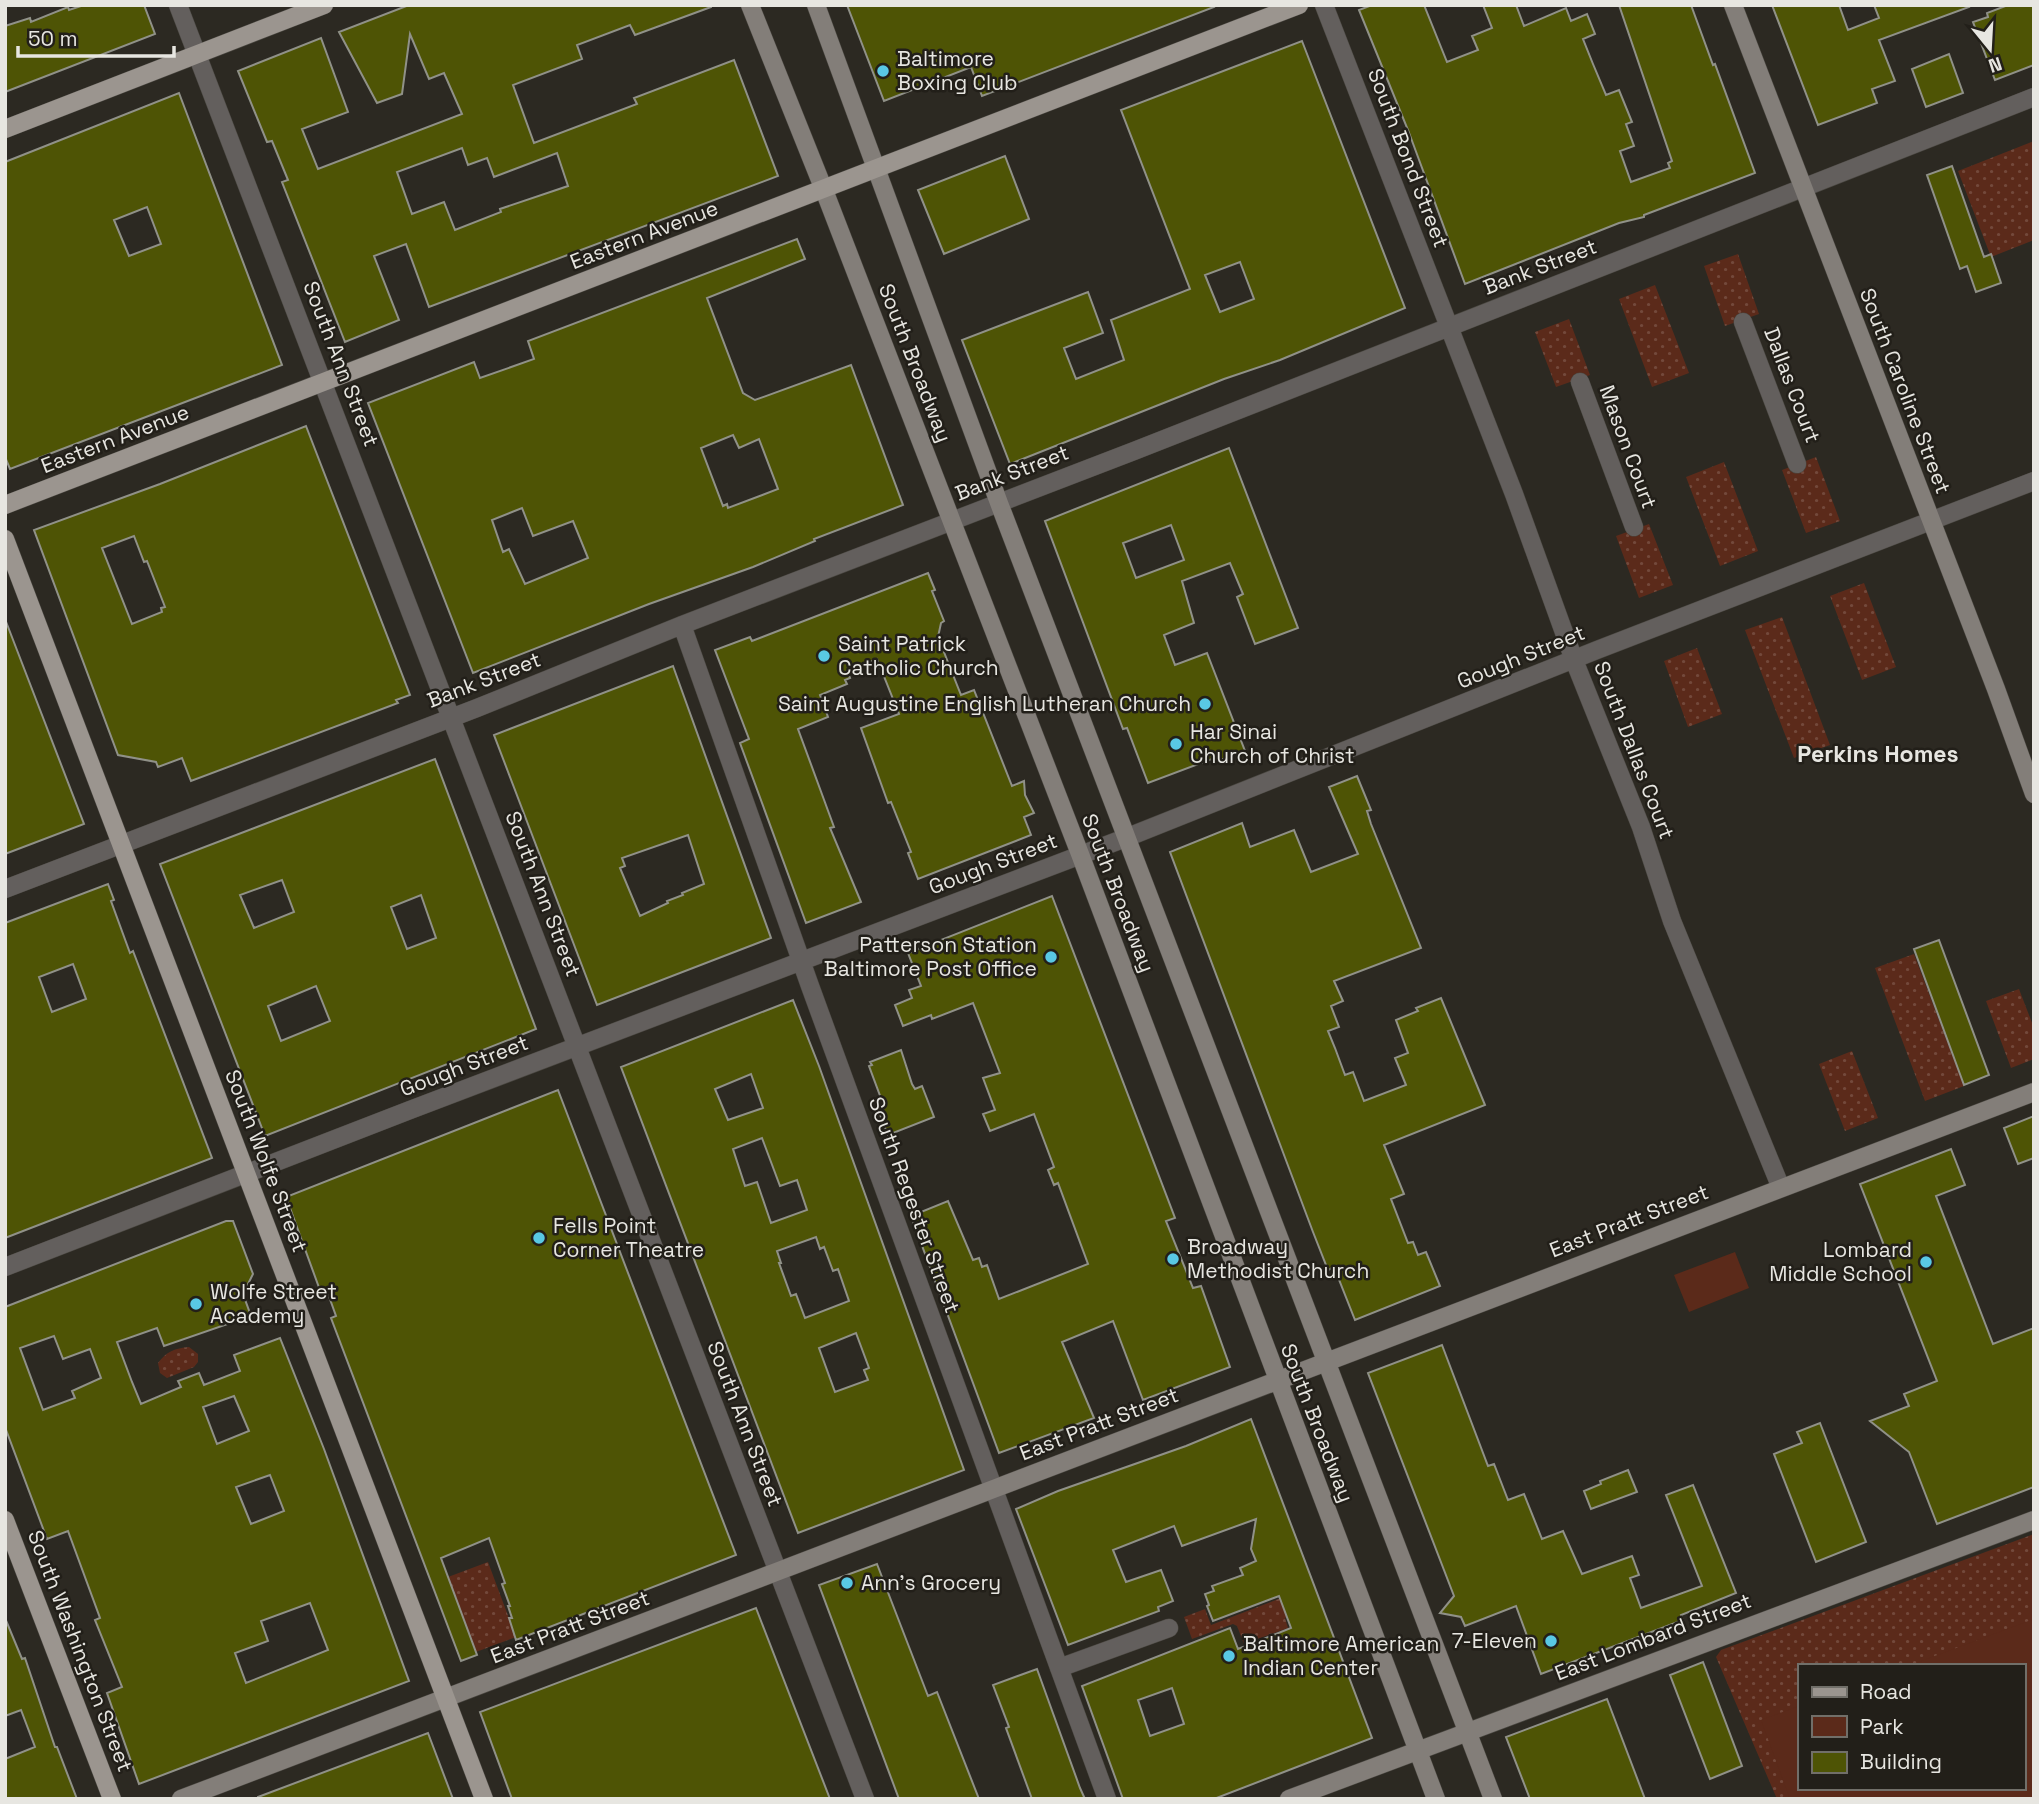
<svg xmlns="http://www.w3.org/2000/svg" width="2039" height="1804" viewBox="0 0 2039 1804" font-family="'Space Grotesk',sans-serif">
	<defs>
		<pattern id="green-dots" width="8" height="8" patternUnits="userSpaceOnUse" patternTransform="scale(1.75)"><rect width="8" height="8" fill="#5b2a1a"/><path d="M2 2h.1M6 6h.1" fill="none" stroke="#73493b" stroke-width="1.8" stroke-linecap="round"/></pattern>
	</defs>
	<rect width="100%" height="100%" fill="#2c2922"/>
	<path fill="url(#green-dots)" fill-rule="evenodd" d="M2034,141V240L1991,257L1958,171Z
		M1738,254L1759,314L1725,326L1704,266Z
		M1655,285L1689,373L1652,387L1619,299Z
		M1569,319L1590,375L1556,387L1535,332Z
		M1816,457L1840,521L1806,533L1782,470Z
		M1724,462L1758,551L1720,566L1686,477Z
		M1649,524L1673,585L1639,598L1616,536Z
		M1864,583L1896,667L1862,680L1830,596Z
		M1782,617L1830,745L1794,758L1745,630Z
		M1697,648L1722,714L1688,727L1664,661Z
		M1914,954L1964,1086L1925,1101L1875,968Z
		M2019,989L2034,1028V1059L2011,1068L1986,1001Z
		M1852,1051L1878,1118L1845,1131L1819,1064Z
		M189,1347L198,1354V1362L194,1367L167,1378L160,1373L158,1363C166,1352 175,1348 189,1347Z
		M2034,1534V1799H1777L1716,1657L1721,1650ZM1799,1666H2023V1788H1799Z
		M488,1562L516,1637L476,1652L448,1577Z
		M1281,1598L1320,1605L1285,1618L1288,1628L1244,1644L1237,1626L1233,1624L1192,1639L1184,1617L1205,1609L1211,1625Z"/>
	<path fill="#5b2a1a" d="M1735,1252L1749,1288L1689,1312L1674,1275Z
		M2034,1619V1799H1790L1761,1720L1799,1706V1788H2023V1666H1908Z"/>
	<path fill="#4e5405" stroke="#909188" stroke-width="2" fill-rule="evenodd" d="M84,5H144L155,34L5,92V26L30,18L31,22L68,7L69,10Z
		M409,5H711V7L635,35L630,25L577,45L582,59L513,85L534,143L637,104L634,98L734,60L778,176L429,307L406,244L374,256L399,320L345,342L282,182L288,180L272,141L267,142L238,71L321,38L348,112L302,129L318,169L462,114L444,73L429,79L410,34L402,94L377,103L339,32ZM462,148L468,165L487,158L494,177L557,153L568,186L500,209L501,212L455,230L444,202L412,214L397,172Z
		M847,5H1213L1214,7L982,96L971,67L884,101Z
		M1372,5H1424L1447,62L1478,50L1472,36L1492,28L1483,5H1516L1524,26L1566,8L1571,21L1587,14L1595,34L1583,39L1593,64L1606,95L1619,90L1632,122L1626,124L1634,146L1620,151L1631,182L1670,168L1668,163L1672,161L1619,5H1691L1713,65L1715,64L1755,173L1644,215V217L1619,223L1465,284L1408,130L1359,10Z
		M1772,5H1839L1848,30L1879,18L1874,5H1968L1969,7L1879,40L1895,81L1872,89L1877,103L1818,125Z
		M2008,5H2034V65L1995,80L1973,22L1988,17L1987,13Z
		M1302,41L1405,308L1280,360L1224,379L1010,464L962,340L1088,292L1103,333L1064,348L1076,379L1124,360L1111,320L1190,289L1121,110ZM1240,262L1254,299L1220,312L1205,275Z
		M1949,54L1963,93L1926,107L1912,69Z
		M179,93L282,365L10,469L5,457V162ZM147,207L161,244L129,256L114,220Z
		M1005,156L1029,219L944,254L918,190Z
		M1952,166L1984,257L1991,254L2001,283L1976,292L1967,266L1960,269L1927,175Z
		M797,239L805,259L707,298L743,393L755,400L851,365L903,505L814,539L815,541L753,567L649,604L473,673L368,403L474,362L480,378L534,359L528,341ZM733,435L739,448L759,439L778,489L728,508L727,504L723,506L701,448ZM522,508L533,536L573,521L588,558L525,584L509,549L503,552L492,520Z
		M306,426L410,695L396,700L398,703L191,781L182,758L158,767L156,762L118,755L34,530L160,484ZM134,536L144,562L147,561L165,607L161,608L162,612L132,624L102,548Z
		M1229,448L1298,628L1255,644L1237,597L1243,594L1230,563L1182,581L1194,623L1164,635L1175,665L1207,653L1245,751L1218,761L1217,757L1148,783L1127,728L1123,729L1045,521ZM1171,525L1184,560L1136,578L1123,543Z
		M928,573L935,590L932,591L944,621L941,623L938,637L961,695L974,690L1012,786L1024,781L1025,795L1034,813L1024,817L1031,835L918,879L908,853L911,852L891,802L888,803L861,728L899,714L877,659L847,671L850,678L845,680L847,684L820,695L828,717L798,729L834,827L830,828L861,902L806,923L740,743L749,739L715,650L750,637L752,641Z
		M5,619L84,824L5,854Z
		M673,666L771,938L597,1005L494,735ZM688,835L704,884L682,893L683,895L667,901L668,903L640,916L620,868L625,866L622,858Z
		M435,759L536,1029L265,1136L160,864ZM282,880L294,912L254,928L240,895ZM421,895L436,938L407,949L391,907ZM316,986L330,1021L281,1041L268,1006Z
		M1357,776L1371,810L1367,811L1371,824L1421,948L1334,981L1343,1001L1331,1006L1339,1027L1328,1031L1335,1048L1345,1075L1353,1072L1364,1101L1406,1085L1395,1058L1408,1053L1396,1020L1418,1011L1416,1008L1441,998L1485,1105L1384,1145L1404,1194L1391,1199L1408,1243L1413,1242L1418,1255L1426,1252L1440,1286L1355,1320L1334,1267L1328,1270L1313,1232L1170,852L1242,823L1250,847L1294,830L1311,872L1358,854L1329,787Z
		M108,884L114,900L111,901L130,953L133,951L212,1158L5,1238V923ZM73,964L86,999L52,1012L39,977Z
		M1052,896L1175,1218L1166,1221L1193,1288L1201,1286L1230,1367L1143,1400L1113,1321L1062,1342L1094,1418L999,1453L911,1216L948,1201L973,1260L979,1258L982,1267L987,1265L999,1299L1088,1264L1058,1183L1054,1185L1048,1170L1054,1167L1034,1114L990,1131L983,1114L995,1110L983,1078L1000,1073L973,1003L932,1019L931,1015L903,1026L895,1005L912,998L909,990L921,986L908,953Z
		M1939,940L1989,1075L1964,1085L1914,949Z
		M793,1000L819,1066L964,1470L798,1533L621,1067ZM751,1074L763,1108L728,1120L715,1089ZM762,1138L780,1186L797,1180L807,1210L771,1223L757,1182L745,1186L733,1149ZM816,1237L820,1249L824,1247L833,1271L838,1269L849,1301L805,1318L796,1294L791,1296L779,1263H781L777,1251ZM856,1333L869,1368L864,1370L868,1380L835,1392L819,1348Z
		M901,1050L912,1084L915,1089L922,1086L934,1117L888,1135L876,1104L882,1101L869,1066L872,1065L870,1062Z
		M558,1090L736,1555L516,1640L509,1618H512L508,1606H510L502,1584L505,1583L489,1538L441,1558L477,1655L461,1661L331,1318L336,1316L327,1291L321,1293L286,1197Z
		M2034,1116V1158L2018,1164L2004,1128Z
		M1951,1149L1965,1185L1936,1196L1993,1344L2034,1328V1487L1937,1524L1909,1452L1870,1421L1909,1406L1904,1394L1937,1381L1860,1184Z
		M226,1221H233L253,1274L243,1294L251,1316L164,1346L157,1328L117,1342L132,1382L141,1404L181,1387L178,1381L199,1373L204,1385L240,1371L234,1355L280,1338L324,1449L409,1681L139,1784L107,1693L122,1687L95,1620L100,1618L68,1531L47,1539L5,1427V1307ZM54,1336L63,1359L90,1349L101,1378L72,1391L75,1398L43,1410L20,1348ZM234,1396L249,1431L217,1444L203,1407ZM270,1475L284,1511L251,1524L236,1487ZM310,1603L328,1650L246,1683L235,1653L268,1641L261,1621Z
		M1442,1345L1488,1466L1494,1464L1508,1500L1524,1494L1542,1539L1563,1531L1582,1574L1632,1556L1639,1575L1630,1578L1641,1608L1702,1586L1666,1495L1693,1485L1736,1593L1681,1615L1683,1620L1541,1674L1516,1606L1465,1626L1461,1617L1440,1613L1454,1596L1368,1373Z
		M1251,1419L1372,1738L1214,1799H1123L1082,1686L1230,1628L1238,1649L1291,1628L1279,1596L1213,1621L1207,1606L1209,1605L1205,1594L1214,1591L1212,1586L1243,1575L1240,1568L1256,1561L1251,1549L1256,1519L1182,1546L1174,1526L1113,1550L1126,1582L1161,1570L1173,1601L1158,1607L1159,1611L1068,1645L1016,1509L1058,1491L1186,1446ZM1172,1688L1184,1724L1150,1736L1138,1700Z
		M1820,1423L1866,1542L1816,1562L1774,1454L1802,1443L1797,1432Z
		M1628,1470L1637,1492L1591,1509L1584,1491L1601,1484L1600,1481Z
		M877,1564L928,1696L937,1692L979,1799H899L819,1585Z
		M756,1608L830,1799H512L480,1712Z
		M5,1618L22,1659L25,1658L55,1747H57L77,1799H5V1759L35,1747L21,1710L5,1716Z
		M1703,1662L1742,1766L1710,1779L1670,1675Z
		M1037,1669L1080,1788L1085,1799H1032L1006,1728L1009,1727L993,1685Z
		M1607,1699L1645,1799H1530L1506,1737Z
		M428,1733L453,1799H258V1797Z"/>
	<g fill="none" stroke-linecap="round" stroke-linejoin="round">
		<defs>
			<path id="street" d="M178,5L865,1799
				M1324,5L1514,494L1574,660L1641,827L1672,921L1781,1188
				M1743,322L1797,464
				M1580,382L1634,527
				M682,625L810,986L1107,1799
				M5,889L477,708L682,625L1134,451L2034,97
				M5,1267L410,1110L1128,837L1597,650L2034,481
				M1059,1668L1169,1628"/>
			<path id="secondary" d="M750,5L824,190L1080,854L1436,1799
				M816,5L999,503L1493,1799
				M1733,5L1996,689L2034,794
				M181,1799L2034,1092
				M1289,1799L2034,1520"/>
			<path id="primary" d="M5,129L324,5
				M5,505L1299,5
				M5,539L484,1799
				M5,1520L112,1799"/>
		</defs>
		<use href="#street" stroke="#4a4741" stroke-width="19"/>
		<use href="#secondary" stroke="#4a4741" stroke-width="19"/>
		<use href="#primary" stroke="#4a4741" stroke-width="19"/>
		<use href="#street" stroke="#635f5d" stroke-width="18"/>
		<use href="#secondary" stroke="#837e79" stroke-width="18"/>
		<use href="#primary" stroke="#9b958f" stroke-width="18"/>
	</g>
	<g fill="#59c8e4" stroke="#221f19" stroke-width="2.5">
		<circle cx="883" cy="71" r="7"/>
		<circle cx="824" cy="656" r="7"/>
		<circle cx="1205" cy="704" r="7"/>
		<circle cx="1176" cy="744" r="7"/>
		<circle cx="1051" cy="957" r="7"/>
		<circle cx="539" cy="1238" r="7"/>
		<circle cx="1173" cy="1259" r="7"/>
		<circle cx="1926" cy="1262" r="7"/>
		<circle cx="196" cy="1304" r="7"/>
		<circle cx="847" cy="1583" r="7"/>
		<circle cx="1551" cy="1641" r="7"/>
		<circle cx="1229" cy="1656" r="7"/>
	</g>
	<g text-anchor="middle" stroke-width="5" stroke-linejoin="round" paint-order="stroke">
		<g font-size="21" fill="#e7e6e1" stroke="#221f19" text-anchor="start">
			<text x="897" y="66">Baltimore<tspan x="897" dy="24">Boxing Club</tspan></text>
			<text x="838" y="651">Saint Patrick<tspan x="838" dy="24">Catholic Church</tspan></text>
			<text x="1191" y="711" text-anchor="end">Saint Augustine English Lutheran Church</text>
			<text x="1190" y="739">Har Sinai<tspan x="1190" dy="24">Church of Christ</tspan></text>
			<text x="1037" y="952" text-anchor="end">Patterson Station<tspan x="1037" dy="24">Baltimore Post Office</tspan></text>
			<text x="553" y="1233">Fells Point<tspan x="553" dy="24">Corner Theatre</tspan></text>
			<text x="1187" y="1254">Broadway<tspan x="1187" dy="24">Methodist Church</tspan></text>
			<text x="1912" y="1257" text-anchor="end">Lombard<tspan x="1912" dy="24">Middle School</tspan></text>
			<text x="210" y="1299">Wolfe Street<tspan x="210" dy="24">Academy</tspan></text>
			<text x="861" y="1590">Ann's Grocery</text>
			<text x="1537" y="1648" text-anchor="end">7-Eleven</text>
			<text x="1243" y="1651">Baltimore American<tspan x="1243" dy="24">Indian Center</tspan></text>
		</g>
		<g font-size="21" fill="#e7e6e1" stroke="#221f19">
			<text transform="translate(1408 158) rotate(69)" y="7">South Bond Street</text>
			<text transform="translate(644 235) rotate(-21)" y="7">Eastern Avenue</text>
			<text transform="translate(1540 267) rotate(-21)" y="7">Bank Street</text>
			<text transform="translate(915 363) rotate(69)" y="7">South Broadway</text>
			<text transform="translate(341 364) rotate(69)" y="7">South Ann Street</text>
			<text transform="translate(1792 385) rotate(69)" y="7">Dallas Court</text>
			<text transform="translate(1905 391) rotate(69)" y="7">South Caroline Street</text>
			<text transform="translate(115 439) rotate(-21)" y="7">Eastern Avenue</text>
			<text transform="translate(1628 447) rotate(70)" y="7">Mason Court</text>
			<text transform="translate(1012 473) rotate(-21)" y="7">Bank Street</text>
			<text transform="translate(1521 657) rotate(-22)" y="7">Gough Street</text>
			<text transform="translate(484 680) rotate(-21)" y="7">Bank Street</text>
			<text transform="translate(1634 750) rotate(69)" y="7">South Dallas Court</text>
			<text transform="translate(993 864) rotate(-21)" y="7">Gough Street</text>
			<text transform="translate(1118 893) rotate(69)" y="7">South Broadway</text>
			<text transform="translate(543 894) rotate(69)" y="7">South Ann Street</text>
			<text transform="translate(464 1066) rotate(-21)" y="7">Gough Street</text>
			<text transform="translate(266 1161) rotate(69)" y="7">South Wolfe Street</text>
			<text transform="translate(914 1205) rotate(70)" y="7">South Regester Street</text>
			<text transform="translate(1629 1221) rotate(-21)" y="7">East Pratt Street</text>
			<text transform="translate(1317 1423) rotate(69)" y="7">South Broadway</text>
			<text transform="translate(745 1424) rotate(69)" y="7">South Ann Street</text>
			<text transform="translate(1099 1424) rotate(-21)" y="7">East Pratt Street</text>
			<text transform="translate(570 1627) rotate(-21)" y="7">East Pratt Street</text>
			<text transform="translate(1653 1637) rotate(-21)" y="7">East Lombard Street</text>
			<text transform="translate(80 1651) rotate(69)" y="7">South Washington Street</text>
		</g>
		<g font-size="23" font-weight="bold" fill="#e7e6e1" stroke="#221f19">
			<text x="1878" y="762">Perkins Homes</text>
		</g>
	</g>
	<rect width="2039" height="1804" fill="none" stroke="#e7e6e1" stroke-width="14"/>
	<rect x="1798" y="1664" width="228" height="126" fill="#221f19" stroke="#716f69" stroke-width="2"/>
	<rect x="1812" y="1687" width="35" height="10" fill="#9b958f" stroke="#716f69" stroke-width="2"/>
	<text x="1860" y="1699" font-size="21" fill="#e7e6e1">Road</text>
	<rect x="1812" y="1716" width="35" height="21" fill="#5b2a1a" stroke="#716f69" stroke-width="2"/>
	<text x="1860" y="1734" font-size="21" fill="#e7e6e1">Park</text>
	<rect x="1812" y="1752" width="35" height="21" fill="#4e5405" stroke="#716f69" stroke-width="2"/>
	<text x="1860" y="1769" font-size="21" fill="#e7e6e1">Building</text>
	<g transform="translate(1990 49) rotate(162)" stroke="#221f19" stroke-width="5" paint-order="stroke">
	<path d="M0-5L12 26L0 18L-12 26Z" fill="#e7e6e1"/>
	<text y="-10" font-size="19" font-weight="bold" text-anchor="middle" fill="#e7e6e1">N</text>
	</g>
	<path d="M18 46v10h156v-10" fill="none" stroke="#e7e6e1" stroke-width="3.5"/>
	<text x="28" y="46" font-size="21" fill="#e7e6e1" stroke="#221f19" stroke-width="5" paint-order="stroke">50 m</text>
</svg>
